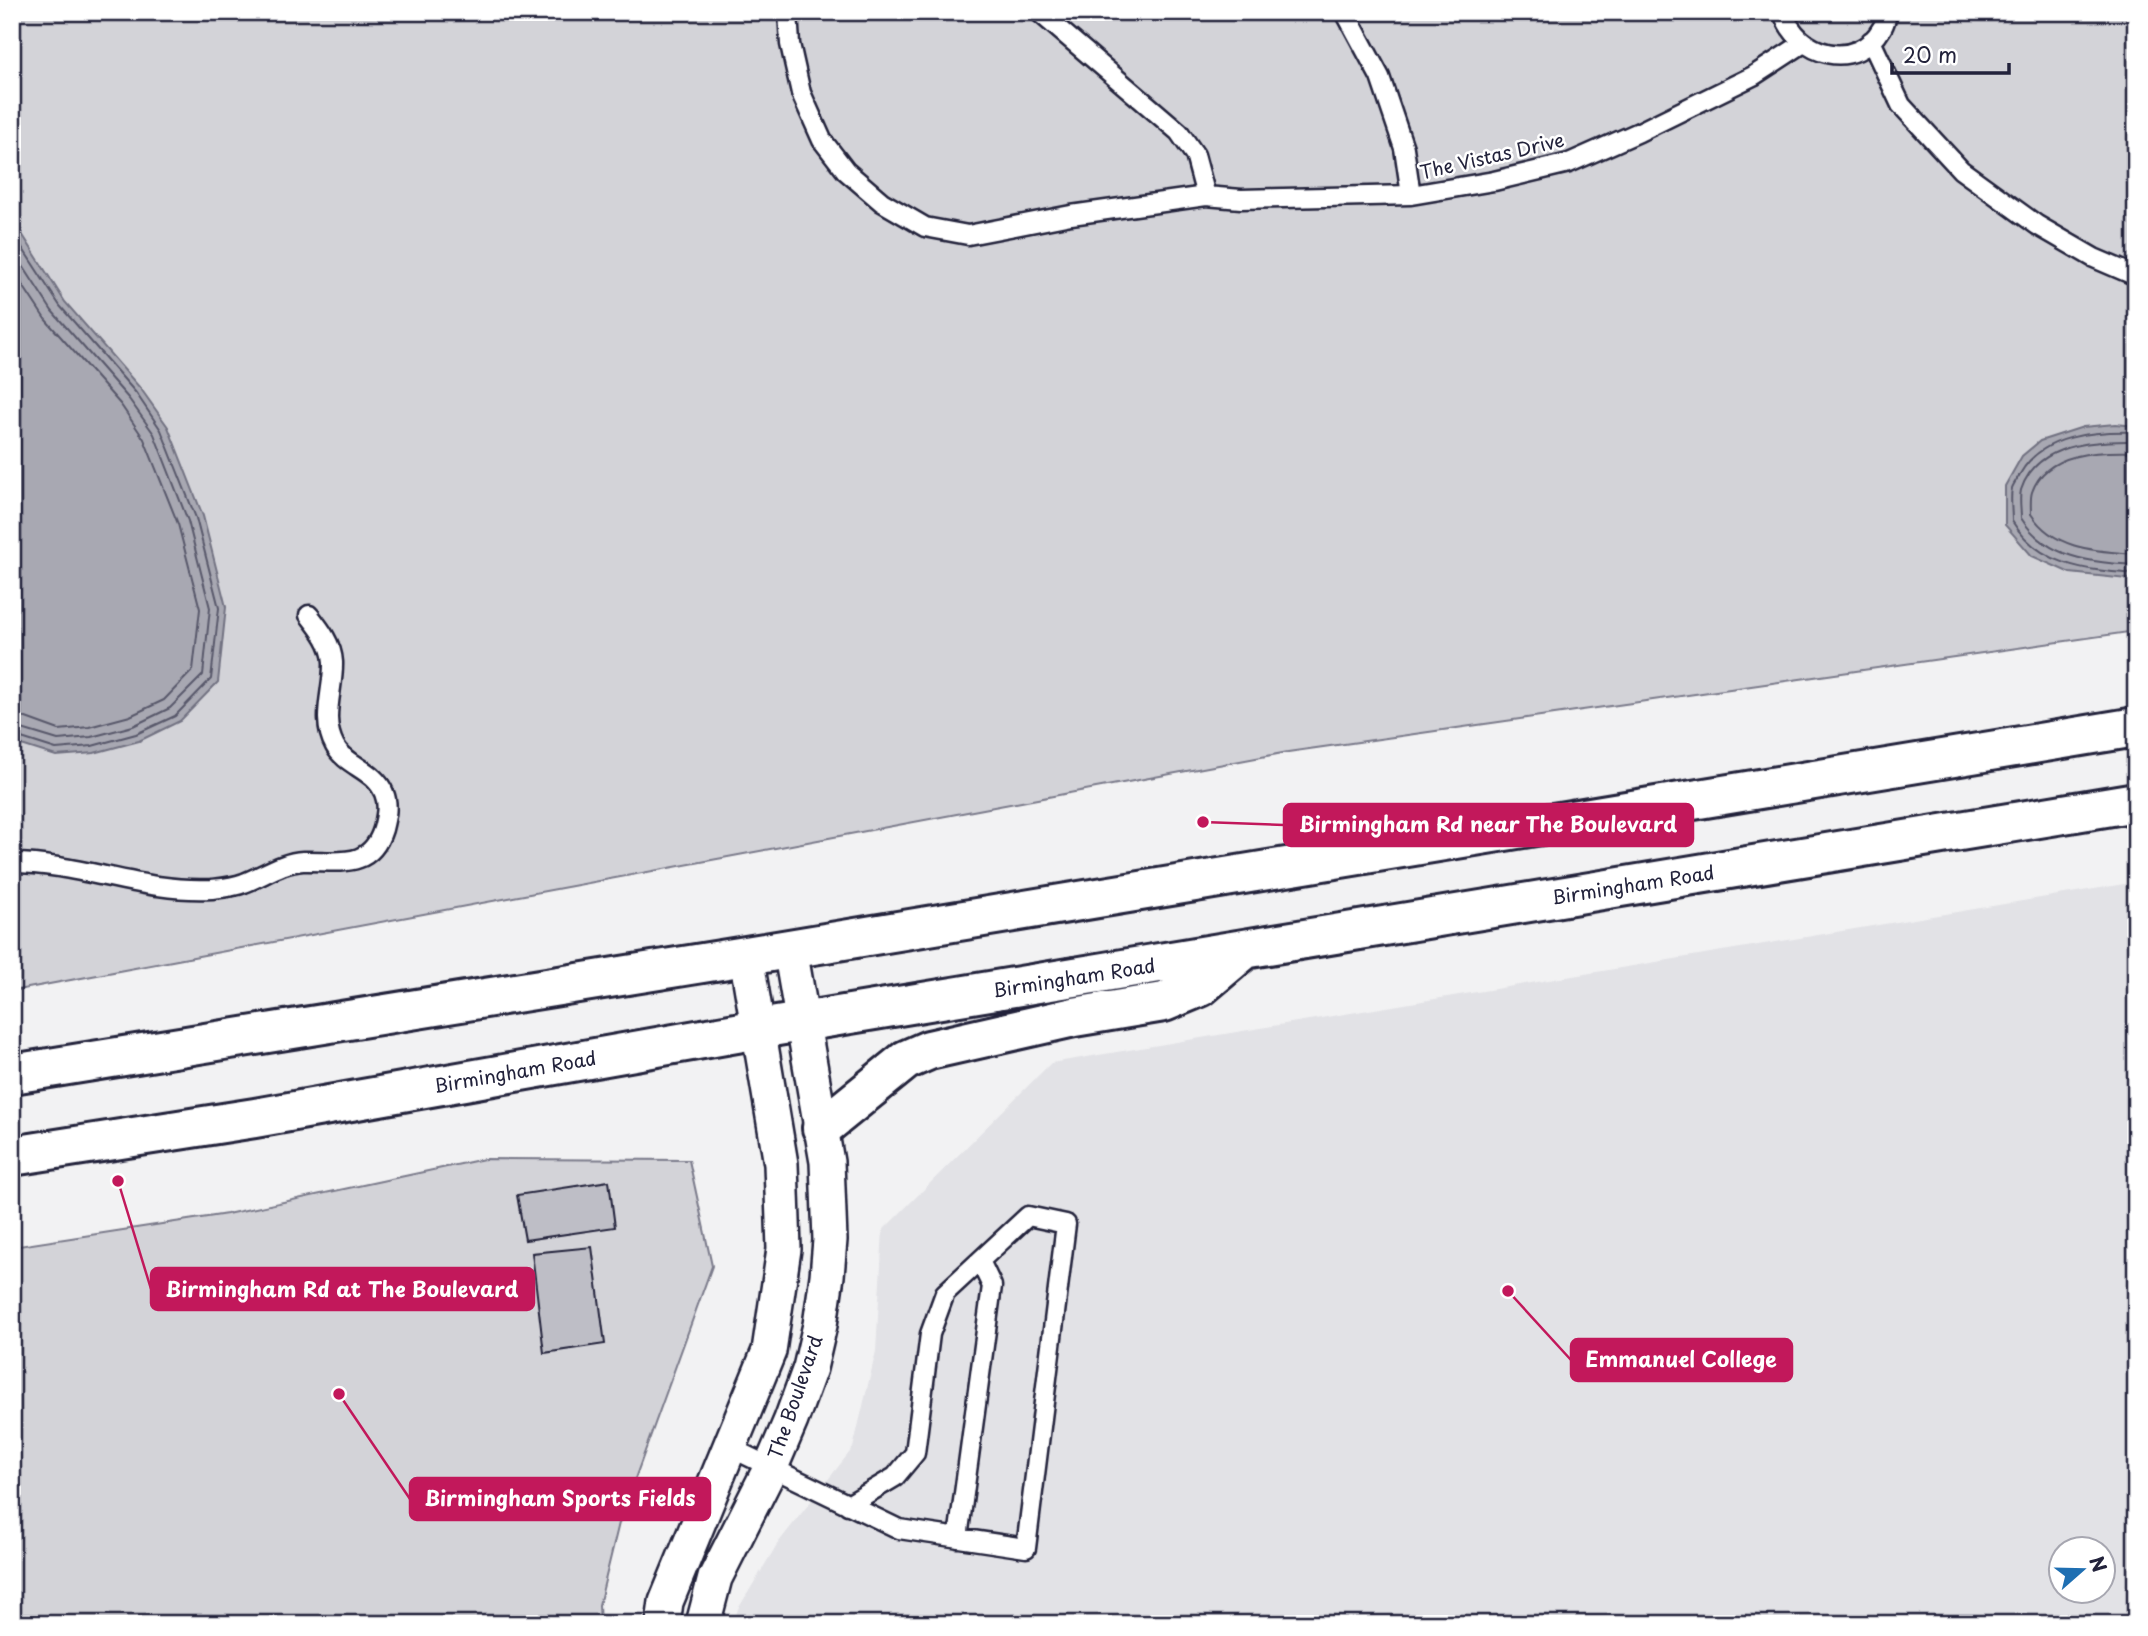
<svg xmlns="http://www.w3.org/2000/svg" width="2148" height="1636" viewBox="0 0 2148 1636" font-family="'Playpen Sans',sans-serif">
	<rect width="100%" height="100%" fill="#f2f2f3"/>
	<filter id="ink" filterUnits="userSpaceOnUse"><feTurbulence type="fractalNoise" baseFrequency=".0143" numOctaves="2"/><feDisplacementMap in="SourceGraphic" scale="14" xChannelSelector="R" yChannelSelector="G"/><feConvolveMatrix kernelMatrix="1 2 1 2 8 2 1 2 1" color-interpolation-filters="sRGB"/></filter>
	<g filter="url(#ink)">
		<path fill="#e2e2e6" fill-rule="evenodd" d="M2136,882V1624H733L738,1609L778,1543L853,1448L876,1351L883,1230L1051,1063ZM2060,1548H2102V1590H2060Z"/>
		<path fill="#d3d3d8" stroke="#7a7a8a" stroke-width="2" d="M12,12H2136V631L1288,752L12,991Z
			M484,1159L689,1160L712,1266L619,1523L599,1605L600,1624H12V1247L227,1214Z"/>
		<path fill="#a8a8b2" stroke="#727282" stroke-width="2" d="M12,218L65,302L141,389L168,427L203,516L226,607L218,682L180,721L139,741L94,753L56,756L12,742Z
			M2115,424L2136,426V580L2070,573L2032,556L2005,525V486L2022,456L2040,441L2083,427Z"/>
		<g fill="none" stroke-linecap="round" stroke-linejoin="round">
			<path stroke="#58586b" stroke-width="2" d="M12,232L60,306L136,393L161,430L196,518L219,608L211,679L175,716L136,734L92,746L56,749L12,735
				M12,249L52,311L129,399L154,434L188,521L210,608L203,675L170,708L133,726L91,737L58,740L12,726
				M12,269L45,319L121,405L144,439L178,524L200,609L193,670L164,700L130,716L89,727L59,730L26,718L12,716
				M2136,432C2095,431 2042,434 2020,474C2018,478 2014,483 2012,488C2010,498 2012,511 2012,521C2040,567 2087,570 2136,574
				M2136,441C2095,440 2036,443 2021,490C2019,498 2021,509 2021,518C2047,559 2091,562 2136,565
				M2136,452C2100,451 2046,451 2032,492C2030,498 2031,507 2031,514C2054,550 2097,551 2136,554"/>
		</g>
		<path fill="#bebec6" stroke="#22223b" stroke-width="2" d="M609,1181L615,1227L525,1240L517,1195Z
			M592,1247L605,1344L544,1353L532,1253Z"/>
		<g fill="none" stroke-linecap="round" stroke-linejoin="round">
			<defs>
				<path id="lane" d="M788,12L790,44L801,93L822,140L846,171L882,202L925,227L968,235L1071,215L1206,196L1241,199L1411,195L1494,181L1569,163L1639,132L1753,76L1802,44
					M1039,12L1179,132L1195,155L1206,196
					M1345,12L1380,77L1404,148L1411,195
					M1783,12C1797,57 1857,72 1882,28C1885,24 1886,17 1888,12
					M1871,41L1901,105L1961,170L2037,225L2094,258L2136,276
					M12,863C80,863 144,893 212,889C222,888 234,887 244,883C263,876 282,862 303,861C337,860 370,871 383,829C386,817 389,805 384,793C375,770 346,766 335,746C320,719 334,690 333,662C332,644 320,629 309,615
					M729,1447L899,1529L1026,1548L1066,1224L1028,1216L945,1293L930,1334L915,1453L895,1477L848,1505
					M958,1538L992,1286L980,1261"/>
				<path id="street" d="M663,1624L666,1602L769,1351L784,1249L781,1164L746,956
					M703,1624L715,1578L771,1467L791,1420L810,1368L820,1325L827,1276L830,1240L827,1162L790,949"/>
				<path id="secondary" d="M12,1074L746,956L2136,727
					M822,1128L906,1060L929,1050L1074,1017L1164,1002L1200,987L1244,950
					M12,1156L255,1118L759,1029L2136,802"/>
			</defs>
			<use href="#lane" stroke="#22223b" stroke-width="23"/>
			<use href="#street" stroke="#22223b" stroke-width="38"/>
			<use href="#secondary" stroke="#22223b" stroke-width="44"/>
			<use href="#lane" stroke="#fff" stroke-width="18"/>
			<use href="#street" stroke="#fff" stroke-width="33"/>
			<use href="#secondary" stroke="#fff" stroke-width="38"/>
		</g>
	</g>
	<g text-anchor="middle" stroke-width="5" stroke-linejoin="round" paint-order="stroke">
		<g font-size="19" fill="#22223b" stroke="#fff">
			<text transform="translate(1492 156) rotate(-13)" y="7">The Vistas Drive</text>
			<text transform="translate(1633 885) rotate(-9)" y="7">Birmingham Road</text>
			<text transform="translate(1074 978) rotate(-9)" y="7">Birmingham Road</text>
			<text transform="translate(515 1072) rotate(-10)" y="7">Birmingham Road</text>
			<text transform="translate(795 1397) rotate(-71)" y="7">The Boulevard</text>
		</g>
	</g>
	<path fill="none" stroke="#c2185b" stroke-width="2.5" d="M1203 822L1284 825M118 1181L151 1289M1508 1291L1571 1360M339 1394L410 1499"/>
	<g fill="#c2185b" stroke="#fff" stroke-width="2.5">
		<circle cx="1203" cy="822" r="7"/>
		<circle cx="118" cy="1181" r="7"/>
		<circle cx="1508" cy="1291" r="7"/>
		<circle cx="339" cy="1394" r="7"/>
	</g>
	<g fill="#c2185b" stroke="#c2185b" stroke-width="2.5">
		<rect x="1284" y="804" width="409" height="42" rx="7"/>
		<rect x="151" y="1268" width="383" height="42" rx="7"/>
		<rect x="1571" y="1339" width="221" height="42" rx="7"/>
		<rect x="410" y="1478" width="300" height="42" rx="7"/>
	</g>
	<g font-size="21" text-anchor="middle" font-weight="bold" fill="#fff">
		<text x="1488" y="832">Birmingham Rd near The Boulevard</text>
		<text x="342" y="1297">Birmingham Rd at The Boulevard</text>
		<text x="1681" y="1367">Emmanuel College</text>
		<text x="560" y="1506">Birmingham Sports Fields</text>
	</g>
	<rect width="2148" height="1636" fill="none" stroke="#fff" stroke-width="42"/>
	<rect x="21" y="21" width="2106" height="1594" fill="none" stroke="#22223b" stroke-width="2.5" filter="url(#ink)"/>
	<g transform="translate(2082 1570) rotate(70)"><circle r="33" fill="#ffffff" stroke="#a7a7b1" stroke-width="2"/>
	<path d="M0-5L12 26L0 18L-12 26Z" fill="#1f6fb2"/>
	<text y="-10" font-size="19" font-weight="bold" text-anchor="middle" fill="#22223b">N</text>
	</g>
	<path d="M1892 63v10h117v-10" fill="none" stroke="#22223b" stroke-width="3.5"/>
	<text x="1903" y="63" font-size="21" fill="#22223b" stroke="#ffffff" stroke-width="5" paint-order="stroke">20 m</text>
</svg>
